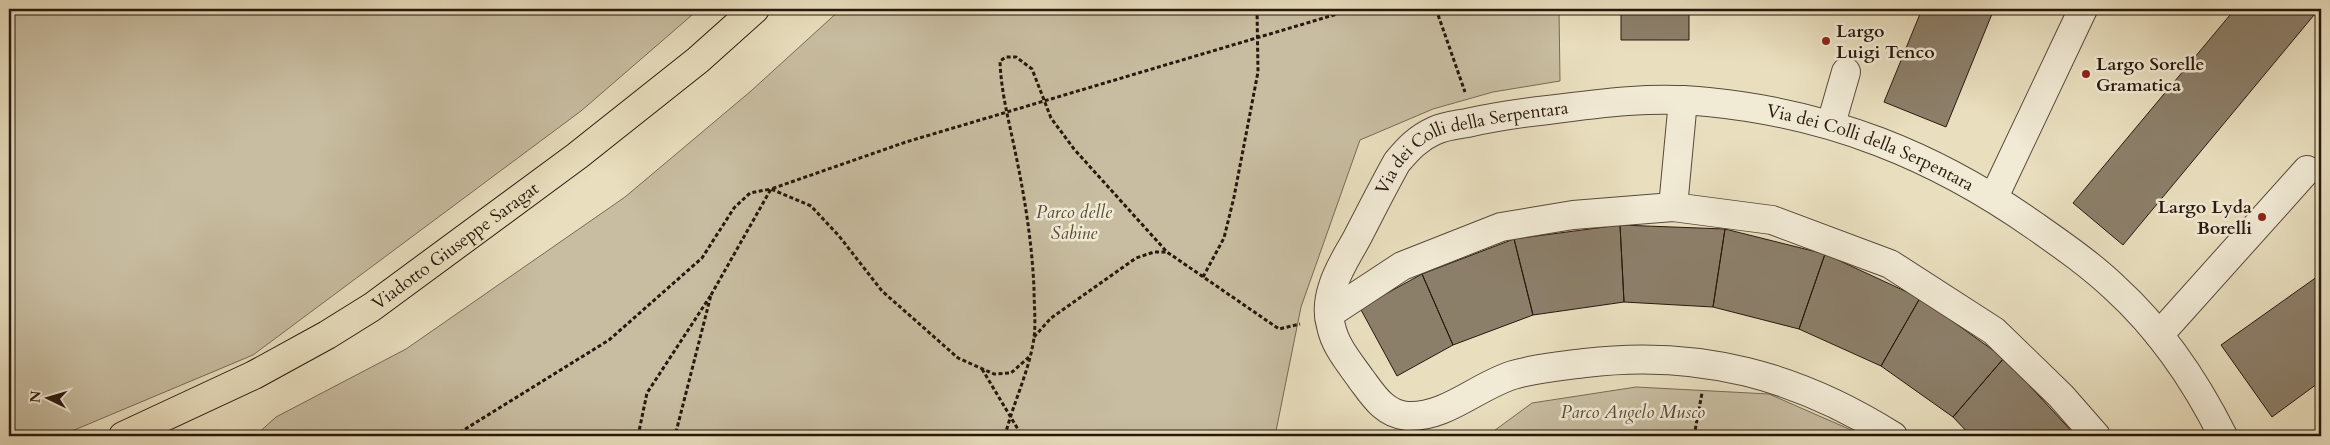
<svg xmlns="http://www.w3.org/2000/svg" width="2330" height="445" viewBox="0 0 2330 445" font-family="Cardo,serif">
	<rect width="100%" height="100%" fill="#e9dfbf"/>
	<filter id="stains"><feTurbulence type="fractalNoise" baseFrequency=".004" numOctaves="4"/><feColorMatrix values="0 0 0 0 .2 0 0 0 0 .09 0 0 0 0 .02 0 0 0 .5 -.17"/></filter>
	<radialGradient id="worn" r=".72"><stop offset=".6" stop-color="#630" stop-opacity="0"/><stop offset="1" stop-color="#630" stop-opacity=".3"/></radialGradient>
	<path fill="#c8bda1" stroke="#786a57" d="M9,9H699L581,111L253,355L60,436H9Z
		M841,9H1559L1560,81L1493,92L1433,109L1360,140L1301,307L1275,436H255L276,417L406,349L625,197L751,91Z
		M1636,387L1769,394L1865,436H1487L1532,403Z"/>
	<path fill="#8c7f6a" stroke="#28180d" d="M1621,9H1689V40H1621Z
		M1922,9H1994L1946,127L1884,102Z
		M2235,9H2319L2123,245L2073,203Z
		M1620,225L1624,302L1533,315L1514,239Z
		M1620,225L1725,229L1713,307L1624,302Z
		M1725,229L1825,254L1799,329L1713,307Z
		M1514,239L1533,315L1453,345L1422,274Z
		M1825,254L1920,298L1881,366L1799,329Z
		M1422,274L1453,345L1397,376L1360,308Z
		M2321,274V381L2272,417L2221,345Z
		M1920,298L2004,358L1953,417L1881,366Z
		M2004,358L2076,436H1971L1953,417Z"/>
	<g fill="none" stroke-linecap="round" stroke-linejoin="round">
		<defs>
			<g id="minor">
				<path d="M1831,124L1846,72"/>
				<path d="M1994,197L2083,9"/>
				<path d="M1673,207L1683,100"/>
				<path d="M1329,314L1402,266L1501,227L1573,215L1673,207L1772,220L1890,264L1994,331L2061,396L2096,436"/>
				<path d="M2159,335L2307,170"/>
				<path id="s1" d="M1893,436C1798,376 1699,349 1585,363C1561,366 1536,368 1513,375C1477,386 1446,418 1407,416C1384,414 1373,395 1361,379C1349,362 1335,346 1331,326C1327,313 1329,298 1333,286C1338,269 1349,253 1357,238C1370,213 1383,187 1397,162C1408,149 1418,138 1434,131C1444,126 1456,125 1467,123C1494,117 1521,113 1548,110C1601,103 1654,96 1708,102C1830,114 1934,155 2035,226C2062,245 2091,265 2115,288C2160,329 2196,382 2223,436"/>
			</g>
			<g id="major">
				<path id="s2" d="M123,436L254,375L327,335L372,307L577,156L698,60L755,9"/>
			</g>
		</defs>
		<use href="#minor" stroke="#584a3a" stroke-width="30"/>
		<use href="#major" stroke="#28180d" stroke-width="30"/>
		<path stroke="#28180d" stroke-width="3" stroke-dasharray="4 2.5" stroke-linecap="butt" d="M1436,9L1465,92
			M1203,277L1224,238L1234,197L1258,72L1257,9
			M711,295L771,189L906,142L1354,9
			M1034,337L1051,318L1136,258L1154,252H1166
			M982,369L1022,436
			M454,436L609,340L702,258L734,208L750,193L771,189L811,206L839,236L882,291L958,358L994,374L1011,373L1029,357
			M638,436L647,393L711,295L675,436
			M1005,436C1013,403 1029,372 1034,338C1036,322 1034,305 1034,289C1032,241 1024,193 1014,146C1008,117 1001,91 1000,61L1006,57H1016L1032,69L1051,118L1074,149L1167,252L1279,329L1300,324
			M1694,436L1702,393"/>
		<use href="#minor" stroke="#f1ead5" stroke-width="28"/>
		<use href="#major" stroke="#e9dfbf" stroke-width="28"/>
	</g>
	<g fill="#8f2418" stroke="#f1ead5" stroke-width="2">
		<circle cx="1826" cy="41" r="5"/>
		<circle cx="2086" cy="74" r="5"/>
		<circle cx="2262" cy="217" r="5"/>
	</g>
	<g text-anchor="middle" stroke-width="5" stroke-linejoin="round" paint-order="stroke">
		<g font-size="18" font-weight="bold" fill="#28180d" stroke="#f1ead5" text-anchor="start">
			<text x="1836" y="37">Largo<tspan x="1836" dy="21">Luigi Tenco</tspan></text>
			<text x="2096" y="70">Largo Sorelle<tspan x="2096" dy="21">Gramatica</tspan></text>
			<text x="2252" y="213" text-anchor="end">Largo Lyda<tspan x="2252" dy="21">Borelli</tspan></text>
		</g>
		<g font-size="18" fill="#28180d" stroke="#f1ead5">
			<text dy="6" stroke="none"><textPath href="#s1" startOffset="1309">Via dei Colli della Serpentara</textPath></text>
			<text dy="6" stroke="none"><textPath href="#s1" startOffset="889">Via dei Colli della Serpentara</textPath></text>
			<text dy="6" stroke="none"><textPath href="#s2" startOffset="384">Viadotto Giuseppe Saragat</textPath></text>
		</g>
		<g font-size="18" font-style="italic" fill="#584a39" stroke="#f1ead5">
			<text x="1074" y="218">Parco delle<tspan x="1074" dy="21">Sabine</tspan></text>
			<text x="1633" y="418">Parco Angelo Musco</text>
		</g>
	</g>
	<rect width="2330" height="445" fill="none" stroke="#e9dfbf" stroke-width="30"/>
	<rect x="10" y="10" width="2310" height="425" fill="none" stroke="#28180d" stroke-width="2.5"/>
	<rect x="15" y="15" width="2300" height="415" fill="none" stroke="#28180d"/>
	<g transform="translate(48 398) rotate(275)" stroke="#f1ead5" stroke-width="4" paint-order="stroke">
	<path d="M0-4L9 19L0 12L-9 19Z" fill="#28180d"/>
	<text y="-8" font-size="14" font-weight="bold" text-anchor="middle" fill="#28180d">N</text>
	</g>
	<rect width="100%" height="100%" filter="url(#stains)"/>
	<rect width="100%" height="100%" fill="url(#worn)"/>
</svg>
